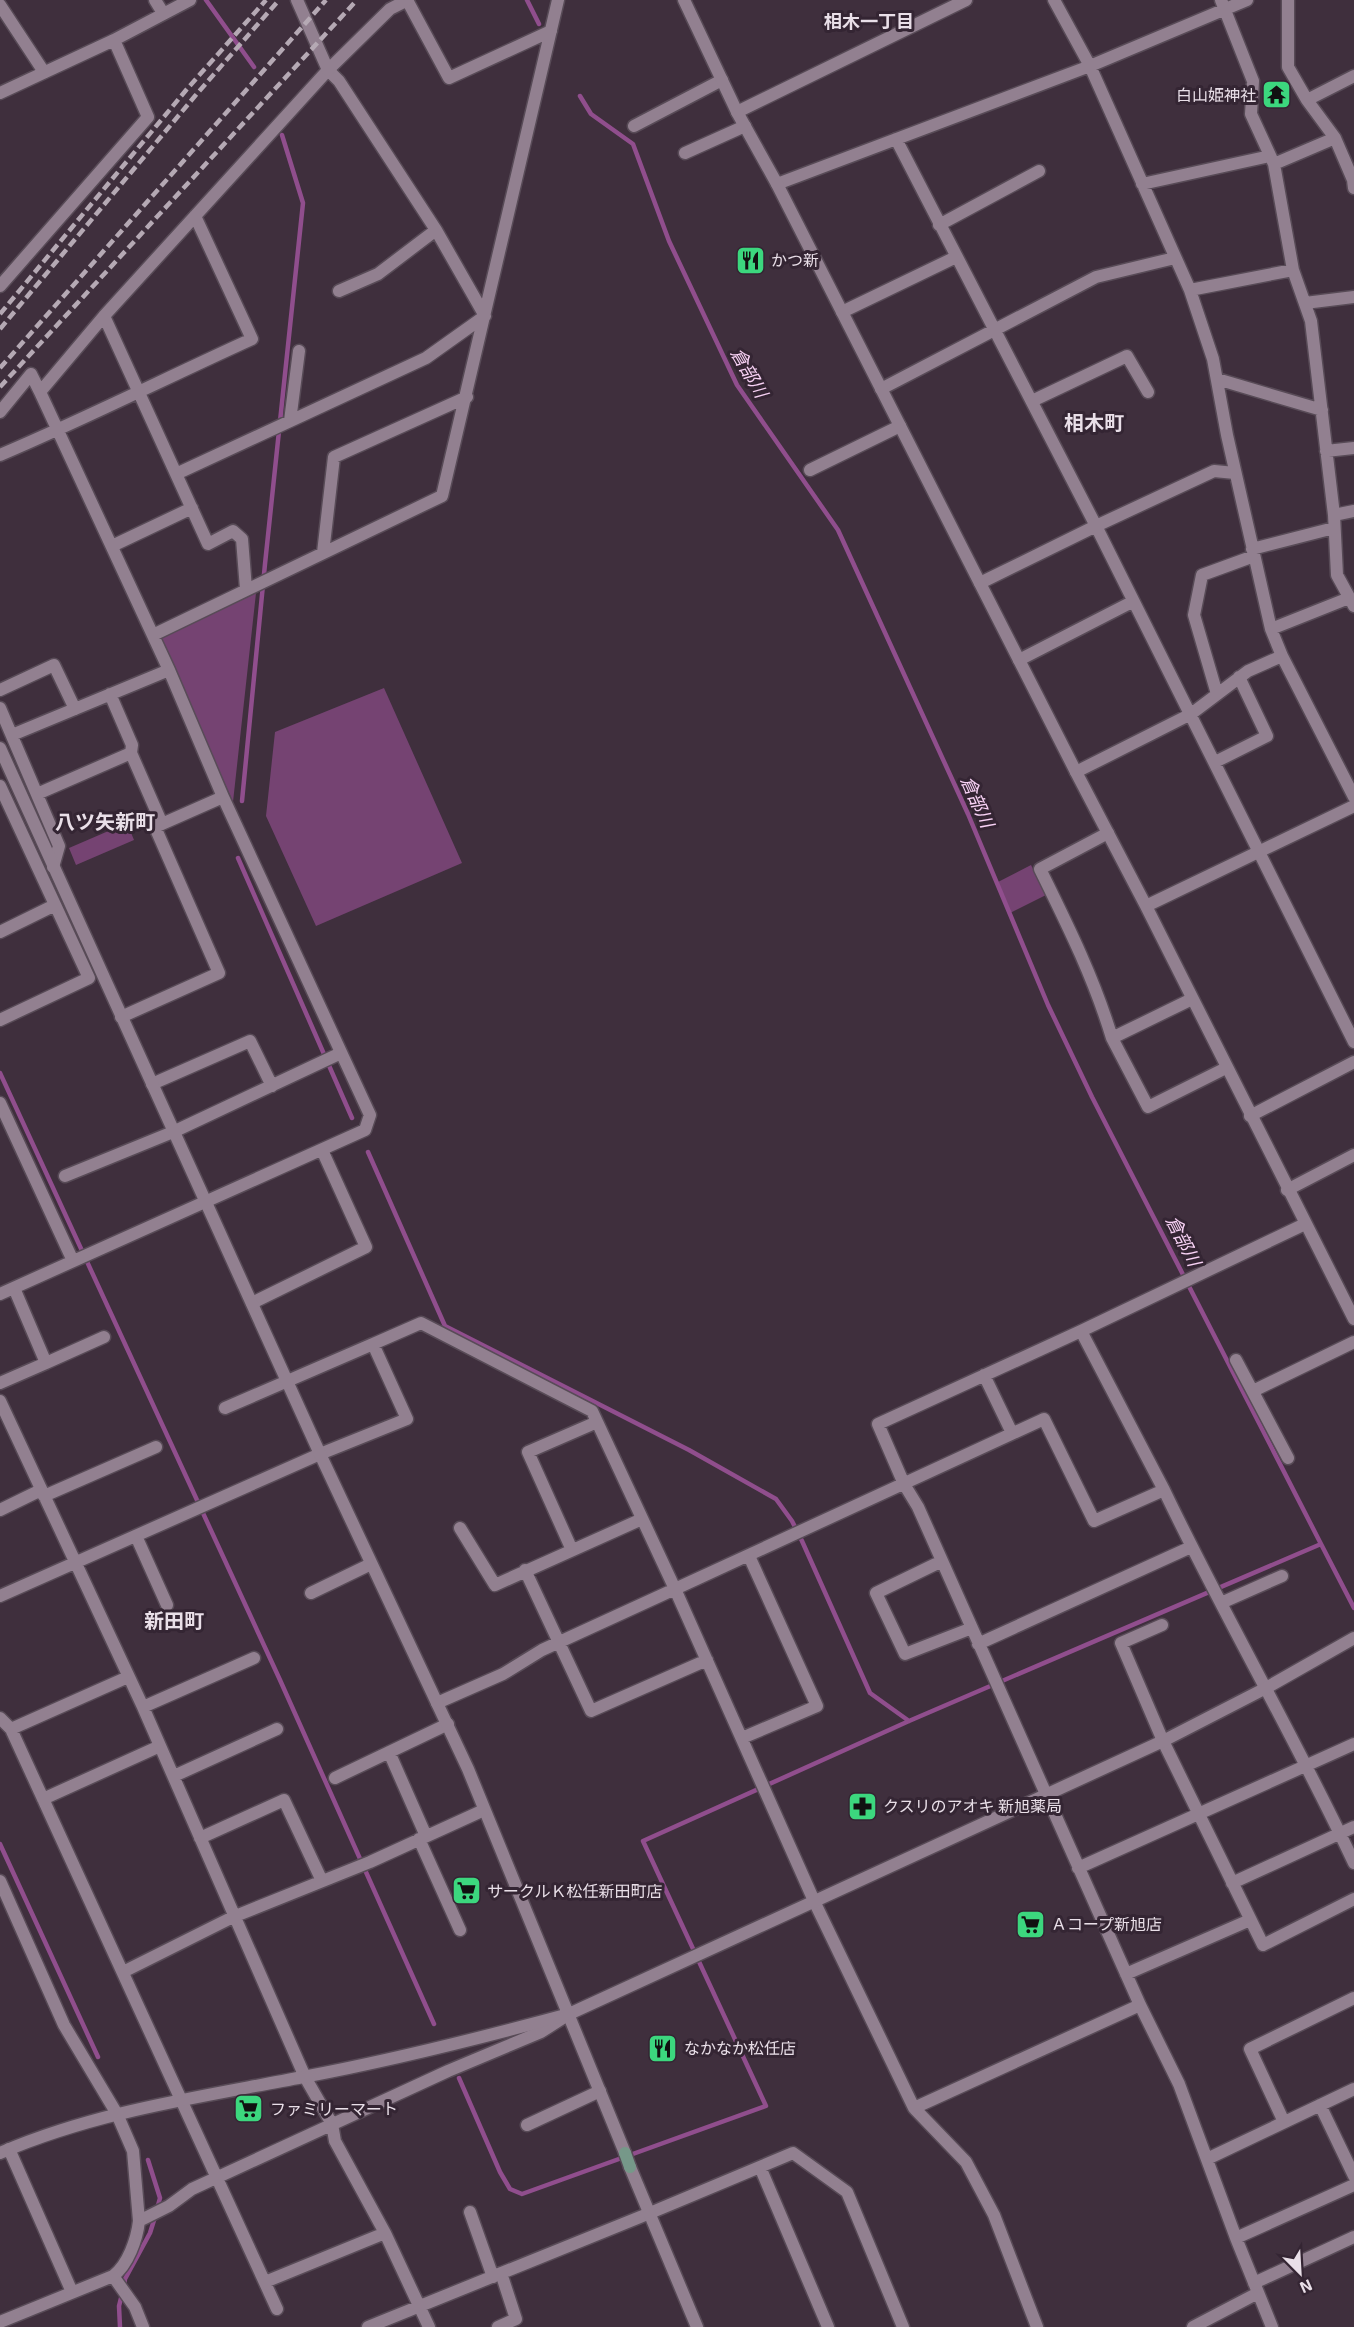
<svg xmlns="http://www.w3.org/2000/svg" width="1354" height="2327" viewBox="0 0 1354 2327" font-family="'Exo 2','Noto Sans JP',sans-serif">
	<rect width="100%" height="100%" fill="#3f2f3d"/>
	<path fill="#754372" d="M256,593L233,802L160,638L166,633Z
		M384,688L462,863L316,926L266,816L275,732Z
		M127,823L134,840L76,865L69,848Z
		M1031,865L1046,895L1010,913L998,882Z"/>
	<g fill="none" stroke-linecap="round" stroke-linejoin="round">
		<path stroke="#904e8d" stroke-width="4.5" d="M206,0L254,67
			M527,0L539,24
			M580,96L591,114L633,144L669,241L737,385L838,530L968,814L1048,1005L1092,1097L1321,1544
			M242,801L265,564L303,203L282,135
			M238,858L352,1118
			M0,1073L280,1680L434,2024
			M368,1152L445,1326L689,1450L776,1499L792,1521L802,1541L870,1693L909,1721
			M0,1844L98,2057
			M459,2078L500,2172L510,2189L522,2194L766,2106L643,1841L909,1721L1321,1544L1354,1608
			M148,2160L160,2198L157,2209
			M124,2286L125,2279L150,2233L155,2217
			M120,2327L119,2306L122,2294"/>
		<defs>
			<path id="minor" d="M155,0L163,13
				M407,0L449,78L551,31
				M1054,0L1090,66L1190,290L1213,359L1227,435L1271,629L1282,656L1248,671L1191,714L1076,772
				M1221,0L1253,81L1251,114L1274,164L1293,270L1311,321L1334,515L1337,575L1354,606
				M1288,0V67L1307,100L1335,138L1353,180L1354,188
				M0,5L44,72
				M0,93L114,40L190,0
				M1307,100L1354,76
				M737,112L966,0
				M634,126L722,80
				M896,139L1096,526L1214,471L1235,473
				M685,153L745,126
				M1274,164L1335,138
				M777,184L1090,66L1247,0
				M1142,184L1270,156
				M939,225L1039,171
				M0,286L148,117L114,40
				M1190,290L1293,270
				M339,291L378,274L436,230
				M1305,303L1354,297
				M842,312L956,257
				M104,316L208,544L233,531L242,539L246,589
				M1217,379L1322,410
				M881,389L1096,277L1175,258
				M1032,401L1127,356L1148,392
				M0,412L31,374L40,392
				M290,421L299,351
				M1326,451L1354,448
				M0,455C85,419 168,377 252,339L195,216
				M810,470L900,426
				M1334,515L1354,511
				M112,546L192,508
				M1252,549L1334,528
				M323,553L334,457L467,397
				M980,583L1096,526L1354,1042
				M1271,629L1349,598
				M153,635L442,496L558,0
				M1282,656L1354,797
				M1019,660L1132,602
				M0,690L54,665L75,709
				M110,694L132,745L131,753L162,824
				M1217,694L1194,615L1202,575L1254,556
				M0,708L59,846L53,867
				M12,735L169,670
				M1215,762L1267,736L1239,677
				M0,786L89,978L0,1020
				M37,794L131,753
				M1108,833L1040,869C1067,924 1094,978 1112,1038L1192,999
				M0,932L55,905
				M121,1017L219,973L155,827L223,797
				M1112,1038L1148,1107L1226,1068
				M152,1084L250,1041L272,1086
				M0,1103L73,1261
				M1250,1116L1354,1062
				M65,1176L173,1132L341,1053
				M1287,1190L1354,1155
				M0,1294L365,1130L370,1115L223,797L169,670L40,392L104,316L328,70L339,81L436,230L485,316L426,358L176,474
				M252,1303L366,1247L322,1150
				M1236,1360L1288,1458
				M46,1363L104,1337
				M984,1375L1012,1433
				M0,1383L46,1363L14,1288
				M1253,1391L1354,1342
				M0,1401L143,1707L305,2077L332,2124L335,2141L385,2233L429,2327
				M225,1408L373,1344
				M1164,1490C1224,1616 1295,1737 1354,1863
				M44,1496L156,1447
				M0,1510L41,1490
				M460,1528L495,1585L642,1519
				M136,1536L167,1605
				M572,1550L528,1452L597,1422
				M942,1561L876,1593L905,1654L972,1628
				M525,1570L591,1711L707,1660
				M311,1593L371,1564
				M0,1596L320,1454L407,1419L373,1344L421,1323L592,1411L675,1589L1044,1419L1094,1521L1164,1490L1081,1331
				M1221,1603L1282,1576
				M1162,1625L1121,1643L1163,1741L1263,1945L1354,1899
				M978,1644L1191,1547
				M128,1677L11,1729L277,2309
				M437,1703L503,1674L542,1650L675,1589L815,1903L914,2108L966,2162L994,2215L1037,2327
				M143,1707L254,1658
				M0,1718L11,1729
				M742,1738L817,1706L749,1556
				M389,1752L426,1836
				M174,1776L277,1729
				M335,1778L448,1724
				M43,1799L160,1746
				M200,1838L284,1800L322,1881
				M419,1839L460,1930
				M1078,1868L1354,1744
				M0,1881L64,2025L117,2114L133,2151L139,2221
				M1232,1883L1354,1827
				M123,1972L233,1917L370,1862L484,1810
				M1126,1974L1250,1920
				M1320,2105L1354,2176
				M914,2108L1140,2005
				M1284,2122L1250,2049L1354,1998
				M527,2125L600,2091
				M9,2149L72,2292
				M1207,2159L1354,2089
				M760,2167L828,2327
				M470,2212L493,2277
				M1236,2238L1354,2185
				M113,2276L135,2307L143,2327
				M265,2282L385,2233
				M1254,2283L1354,2237
				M0,2322L113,2276C128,2265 137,2239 139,2221L169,2206L192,2189L448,2071L541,2032L566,2016
				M368,2327L650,2213L793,2153L847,2192L903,2327
				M498,2327L516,2319L501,2273
				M1193,2327L1258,2293
				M1272,2327L1236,2238L1179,2084L1140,2005L918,1507L904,1484L878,1424L1081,1331L1305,1224"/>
			<path id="tertiary" d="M297,0L328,70L390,9L408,0
				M684,0L737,112L777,184L1076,772L1146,906L1354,1319
				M0,748L320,1454L468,1769L625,2153
				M1146,906L1354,806
				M0,2153C97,2111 201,2097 303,2077C393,2060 481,2038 569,2014L1163,1741L1266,1688L1354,1638
				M630,2167L697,2327"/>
			<path id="secondary" d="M625,2153L630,2167"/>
		</defs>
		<use href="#minor" stroke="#584b57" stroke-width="15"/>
		<use href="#tertiary" stroke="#584b57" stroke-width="15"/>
		<use href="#secondary" stroke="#584b57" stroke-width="15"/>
		<use href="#minor" stroke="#928090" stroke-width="12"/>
		<use href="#tertiary" stroke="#928090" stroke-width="12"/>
		<use href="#secondary" stroke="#769889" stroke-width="12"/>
		<path stroke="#b5a9b4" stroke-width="4.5" stroke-dasharray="9 4.5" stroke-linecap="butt" d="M0,314L187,89L266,0
			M0,329L195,96L279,0
			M0,368L326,0
			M0,387L357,0"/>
	</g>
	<defs>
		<symbol id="temple-square" viewBox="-11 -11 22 22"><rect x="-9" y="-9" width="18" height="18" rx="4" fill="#3cd77e" stroke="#342533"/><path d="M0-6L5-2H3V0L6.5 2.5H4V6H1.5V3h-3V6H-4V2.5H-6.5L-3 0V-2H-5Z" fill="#111"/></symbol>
		<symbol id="restaurant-square" viewBox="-11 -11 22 22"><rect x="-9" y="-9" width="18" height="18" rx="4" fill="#3cd77e" stroke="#342533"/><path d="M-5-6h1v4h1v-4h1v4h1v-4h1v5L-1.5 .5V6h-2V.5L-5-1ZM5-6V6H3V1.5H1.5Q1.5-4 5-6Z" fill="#111"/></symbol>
		<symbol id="pharmacy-square" viewBox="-11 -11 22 22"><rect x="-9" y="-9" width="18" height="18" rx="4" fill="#3cd77e" stroke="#342533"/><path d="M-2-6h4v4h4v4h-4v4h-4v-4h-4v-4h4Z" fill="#111"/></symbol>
		<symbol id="supermarket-square" viewBox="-11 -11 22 22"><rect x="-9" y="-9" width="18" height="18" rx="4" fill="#3cd77e" stroke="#342533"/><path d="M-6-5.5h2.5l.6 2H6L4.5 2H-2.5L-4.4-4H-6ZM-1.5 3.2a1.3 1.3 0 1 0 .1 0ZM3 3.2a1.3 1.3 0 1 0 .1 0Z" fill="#111"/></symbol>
	</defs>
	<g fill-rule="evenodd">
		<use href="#temple-square" x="1260" y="78" width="33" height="33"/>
		<use href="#restaurant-square" x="734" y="244" width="33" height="33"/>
		<use href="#pharmacy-square" x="846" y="1790" width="33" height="33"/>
		<use href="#supermarket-square" x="450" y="1874" width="33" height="33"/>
		<use href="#supermarket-square" x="1014" y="1908" width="33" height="33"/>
		<use href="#restaurant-square" x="646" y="2032" width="33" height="33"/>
		<use href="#supermarket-square" x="232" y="2092" width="33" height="33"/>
	</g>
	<g text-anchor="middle" stroke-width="6" stroke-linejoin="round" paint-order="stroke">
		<g font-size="16" fill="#e9dfe8" stroke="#342533" text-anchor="start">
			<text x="1256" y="101" text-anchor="end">白山姫神社</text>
			<text x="771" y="266">かつ新</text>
			<text x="883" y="1812">クスリのアオキ 新旭薬局</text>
			<text x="487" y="1897">サークルＫ松任新田町店</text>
			<text x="1051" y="1930">Ａコープ新旭店</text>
			<text x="684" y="2054">なかなか松任店</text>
			<text x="270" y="2115">ファミリーマート</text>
		</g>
		<g font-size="18" font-weight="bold" fill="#e9dfe8" stroke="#342533">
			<text x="869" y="28">相木一丁目</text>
		</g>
		<g font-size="18" font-style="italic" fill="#f8d2f5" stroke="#342533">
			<text transform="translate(749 373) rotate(60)" y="6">倉部川</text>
			<text transform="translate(977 802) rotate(66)" y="6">倉部川</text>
			<text transform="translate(1183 1241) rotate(63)" y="6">倉部川</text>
		</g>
		<g font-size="20" font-weight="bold" fill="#e9dfe8" stroke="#342533">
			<text x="1094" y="430">相木町</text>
			<text x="105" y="829">八ツ矢新町</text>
			<text x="174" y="1628">新田町</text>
		</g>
	</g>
	<g transform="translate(1300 2273) rotate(156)" stroke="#342533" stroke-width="4.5" paint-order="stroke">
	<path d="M0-4.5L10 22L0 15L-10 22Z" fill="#e9dfe8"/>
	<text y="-9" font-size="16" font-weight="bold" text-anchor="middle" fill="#e9dfe8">N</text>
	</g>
</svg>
